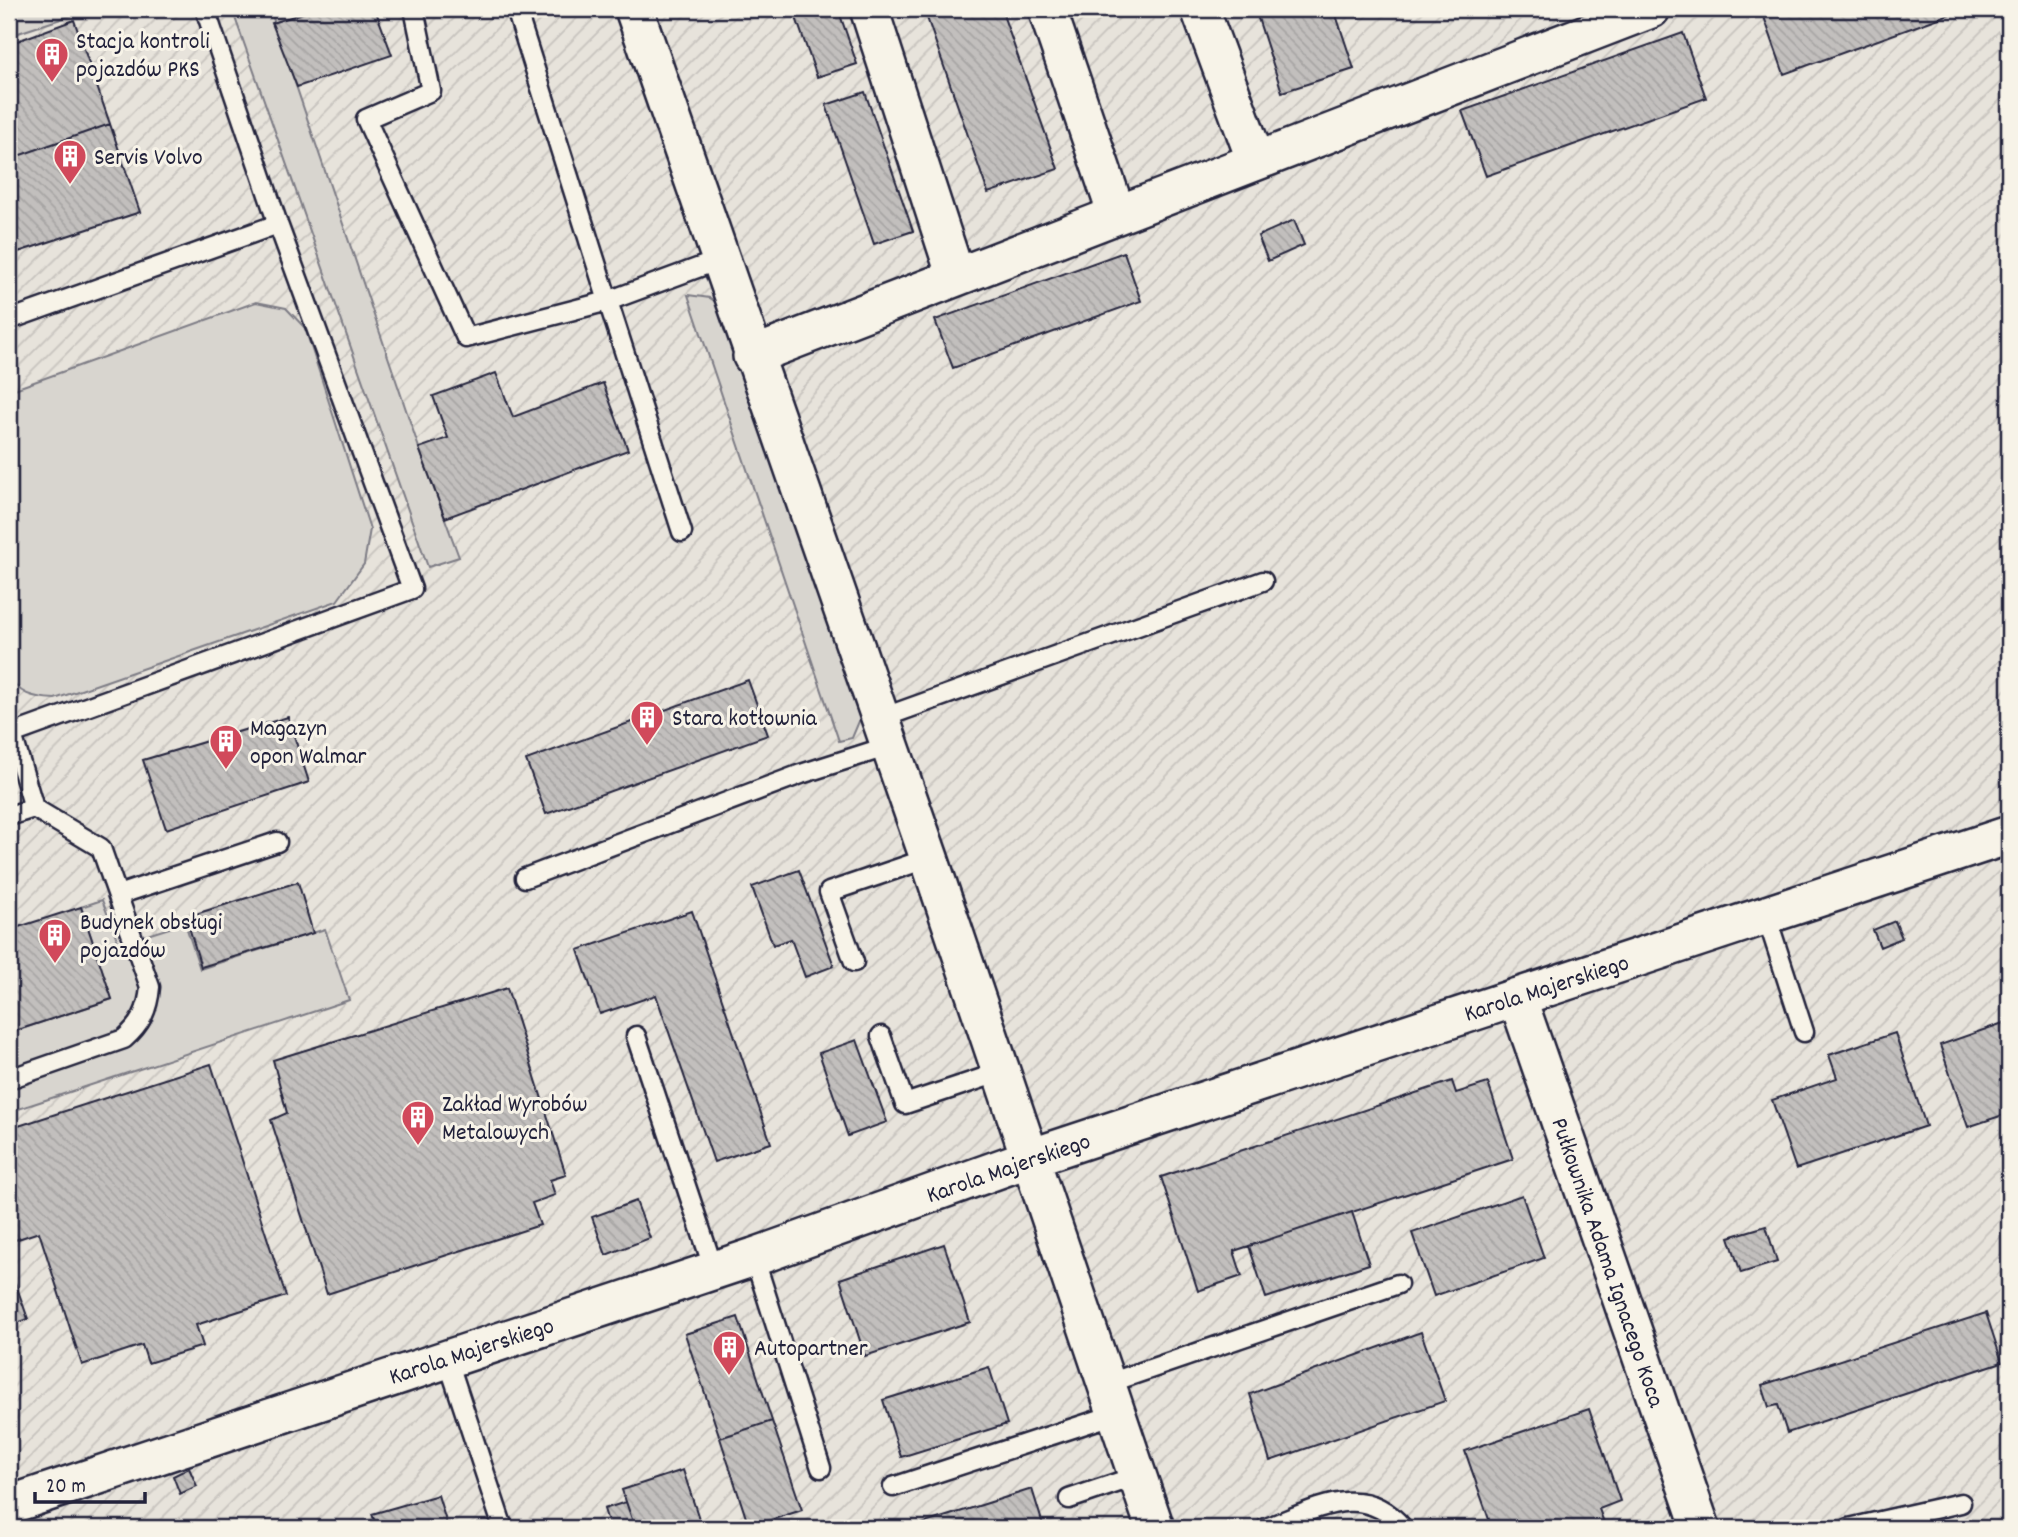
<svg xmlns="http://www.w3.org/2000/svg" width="2018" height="1537" viewBox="0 0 2018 1537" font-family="Dekko,sans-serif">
	<defs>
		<pattern id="industrial-furrows" width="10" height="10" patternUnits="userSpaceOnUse" patternTransform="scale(1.75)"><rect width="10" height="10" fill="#e7e3db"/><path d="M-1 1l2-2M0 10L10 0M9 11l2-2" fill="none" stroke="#c6c2bd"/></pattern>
		<pattern id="building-back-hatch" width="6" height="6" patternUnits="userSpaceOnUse" patternTransform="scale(1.75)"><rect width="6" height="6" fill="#c2bfbd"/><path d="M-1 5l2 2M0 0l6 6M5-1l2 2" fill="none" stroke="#a6a4a3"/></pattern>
	</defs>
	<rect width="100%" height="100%" fill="#f7f3e8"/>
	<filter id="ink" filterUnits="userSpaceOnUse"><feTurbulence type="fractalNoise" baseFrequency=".0143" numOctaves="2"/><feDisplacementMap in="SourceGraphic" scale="14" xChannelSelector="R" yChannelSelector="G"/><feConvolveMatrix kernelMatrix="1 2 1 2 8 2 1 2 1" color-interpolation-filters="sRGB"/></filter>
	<g filter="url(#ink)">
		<path fill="url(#industrial-furrows)" d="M9,9H2009V1528H9Z"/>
		<path fill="#d8d5cf" stroke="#7d7c85" stroke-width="2" d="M9,9H91L9,36Z
			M232,9H270L419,448L459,557L428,567Z
			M688,295L710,298L720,305L860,719L852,738L839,741Z
			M256,302L286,308L305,328L370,529L364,564L337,601L55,699C35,698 16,695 9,673V391Z
			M102,900L119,944L185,923L200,969L325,929L349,1000L9,1112V1033L112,999L81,907Z"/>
		<path fill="url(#building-back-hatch)" stroke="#22223b" stroke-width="2" d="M315,9H375L392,55L297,87L272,23Z
			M793,9H838L857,64L817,77Z
			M924,9H1001L1058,169L988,193Z
			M1255,9H1334L1354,69L1282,92Z
			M1767,9H1964L1784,74L1762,11Z
			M74,20L110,124L9,159V44Z
			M1683,33L1706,98L1486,176L1462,111Z
			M865,92L913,231L874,244L826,105Z
			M110,124L140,212L9,255V159Z
			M1294,220L1304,245L1268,261L1258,236Z
			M1124,252L1141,301L953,368L935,320Z
			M496,373L513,417L603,383L628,450L445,518L419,448L448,438L433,396Z
			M748,680L768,735L546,814L526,760Z
			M288,717L309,782L166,829L143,760Z
			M799,870L834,966L805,977L791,939L773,945L752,887Z
			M298,882L313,933L201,967L186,917Z
			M81,907L112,999L9,1033V930Z
			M692,911L771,1143L714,1162L656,995L600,1014L578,950Z
			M1895,921L1902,938L1880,947L1873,930Z
			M507,988L566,1175L550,1180L555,1195L532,1203L540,1225L327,1294L271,1120L287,1113L273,1060Z
			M2009,1021V1113L1968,1127L1940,1045Z
			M1895,1033L1926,1126L1796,1169L1772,1100L1837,1078L1829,1055Z
			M857,1040L887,1122L848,1136L819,1053Z
			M211,1064L286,1296L196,1325L203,1346L148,1363L142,1345L82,1365L39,1232L9,1242V1129Z
			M1452,1081L1456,1093L1488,1083L1513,1159L1234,1251L1242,1276L1198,1291L1161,1177Z
			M1522,1195L1544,1258L1434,1296L1412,1233Z
			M636,1201L650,1238L606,1255L592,1217Z
			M1352,1212L1369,1264L1266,1298L1249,1246Z
			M1766,1226L1777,1262L1741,1273L1729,1237Z
			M944,1244L970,1322L865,1356L840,1279Z
			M9,1265L28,1319L9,1326Z
			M1986,1313L2002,1362L1787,1433L1778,1405L1769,1407L1762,1385Z
			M738,1317L772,1421L720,1438L685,1334Z
			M1421,1332L1445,1401L1270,1461L1250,1394Z
			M989,1367L1007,1424L901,1457L883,1400Z
			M1589,1409L1620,1501L1599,1509L1606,1528H1492L1465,1451Z
			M772,1421L802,1510L749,1527L720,1438Z
			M189,1468L197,1486L180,1494L173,1476Z
			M683,1470L702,1528H635L622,1490Z
			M1032,1489L1044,1528H909Z
			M438,1495L448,1528H377L372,1514Z
			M626,1502L635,1528H610L604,1509Z"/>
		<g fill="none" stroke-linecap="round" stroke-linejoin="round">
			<defs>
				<path id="service" d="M414,9L431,91L366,119L466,338L608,301L516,9
					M9,320L278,224
					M682,532L608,301L719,260
					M879,719L1263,581
					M9,816L34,808L12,734L412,589L278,224L205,9
					M525,878L801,774L889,746
					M118,895L277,842
					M1766,915L1804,1032
					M854,962L829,892L929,858
					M636,1036L714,1270
					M881,1036L905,1104L1001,1072
					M9,1079L124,1039C141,1024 148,1010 150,987L101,848L34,808
					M754,1257L821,1468
					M447,1358L503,1528
					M1106,1384L1398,1284
					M893,1487L1116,1414
					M1069,1499L1137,1476
					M1266,1528C1315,1510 1363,1479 1403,1528
					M1849,1528L1961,1503"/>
				<path id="minor" d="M634,9L929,858L1155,1528
					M869,9L956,277
					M1047,9L1117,215
					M1200,9L1256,161
					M752,356L1651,9
					M1517,997L1701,1528
					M9,1505L754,1257L1030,1158L2009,835"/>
			</defs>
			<use href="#service" stroke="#22223b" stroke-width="23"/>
			<use href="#minor" stroke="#22223b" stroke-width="42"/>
			<use href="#service" stroke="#f7f3e8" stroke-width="18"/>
			<use href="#minor" stroke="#f7f3e8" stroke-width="37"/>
		</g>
	</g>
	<defs>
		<symbol id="building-pin" viewBox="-11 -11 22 30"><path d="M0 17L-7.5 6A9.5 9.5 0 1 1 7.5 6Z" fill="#d1495b" stroke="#f7f3e8"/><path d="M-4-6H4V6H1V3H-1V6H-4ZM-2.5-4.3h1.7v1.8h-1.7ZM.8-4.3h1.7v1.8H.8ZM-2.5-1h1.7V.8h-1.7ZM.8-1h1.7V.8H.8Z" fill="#fff"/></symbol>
	</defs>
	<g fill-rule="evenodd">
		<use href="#building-pin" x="33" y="35" width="38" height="52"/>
		<use href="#building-pin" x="51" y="137" width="38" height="52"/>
		<use href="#building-pin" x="628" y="698" width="38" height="52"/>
		<use href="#building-pin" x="207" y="722" width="38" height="52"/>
		<use href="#building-pin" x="36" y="916" width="38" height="52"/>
		<use href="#building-pin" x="399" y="1098" width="38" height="52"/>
		<use href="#building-pin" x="710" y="1328" width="38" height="52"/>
	</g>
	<g text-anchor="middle" stroke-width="6" stroke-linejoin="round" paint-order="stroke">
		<g font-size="24" fill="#22223b" stroke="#f7f3e8" text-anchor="start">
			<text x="76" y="48">Stacja kontroli<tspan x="76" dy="28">pojazdów PKS</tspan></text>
			<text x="94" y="164">Servis Volvo</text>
			<text x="672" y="725">Stara kotłownia</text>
			<text x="250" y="735">Magazyn<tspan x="250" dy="28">opon Walmar</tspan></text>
			<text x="80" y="929">Budynek obsługi<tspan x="80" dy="28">pojazdów</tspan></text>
			<text x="442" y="1111">Zakład Wyrobów<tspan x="442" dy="28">Metalowych</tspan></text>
			<text x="754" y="1355">Autopartner</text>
		</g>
		<g font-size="24" fill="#22223b" stroke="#f7f3e8">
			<text transform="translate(1546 987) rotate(-18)" y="8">Karola Majerskiego</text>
			<text transform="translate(1008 1167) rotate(-19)" y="8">Karola Majerskiego</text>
			<text transform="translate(1609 1262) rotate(71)" y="8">Pułkownika Adama Ignacego Koca</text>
			<text transform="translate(471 1350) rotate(-18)" y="8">Karola Majerskiego</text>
		</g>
	</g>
	<rect width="2018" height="1537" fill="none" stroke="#f7f3e8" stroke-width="35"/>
	<rect x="18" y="18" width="1983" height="1502" fill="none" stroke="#22223b" stroke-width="2.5" filter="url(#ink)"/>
	<path d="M35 1492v10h110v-10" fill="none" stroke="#22223b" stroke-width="3.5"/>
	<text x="46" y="1492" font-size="21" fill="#22223b" stroke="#f7f3e8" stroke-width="5" paint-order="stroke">20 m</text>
</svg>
